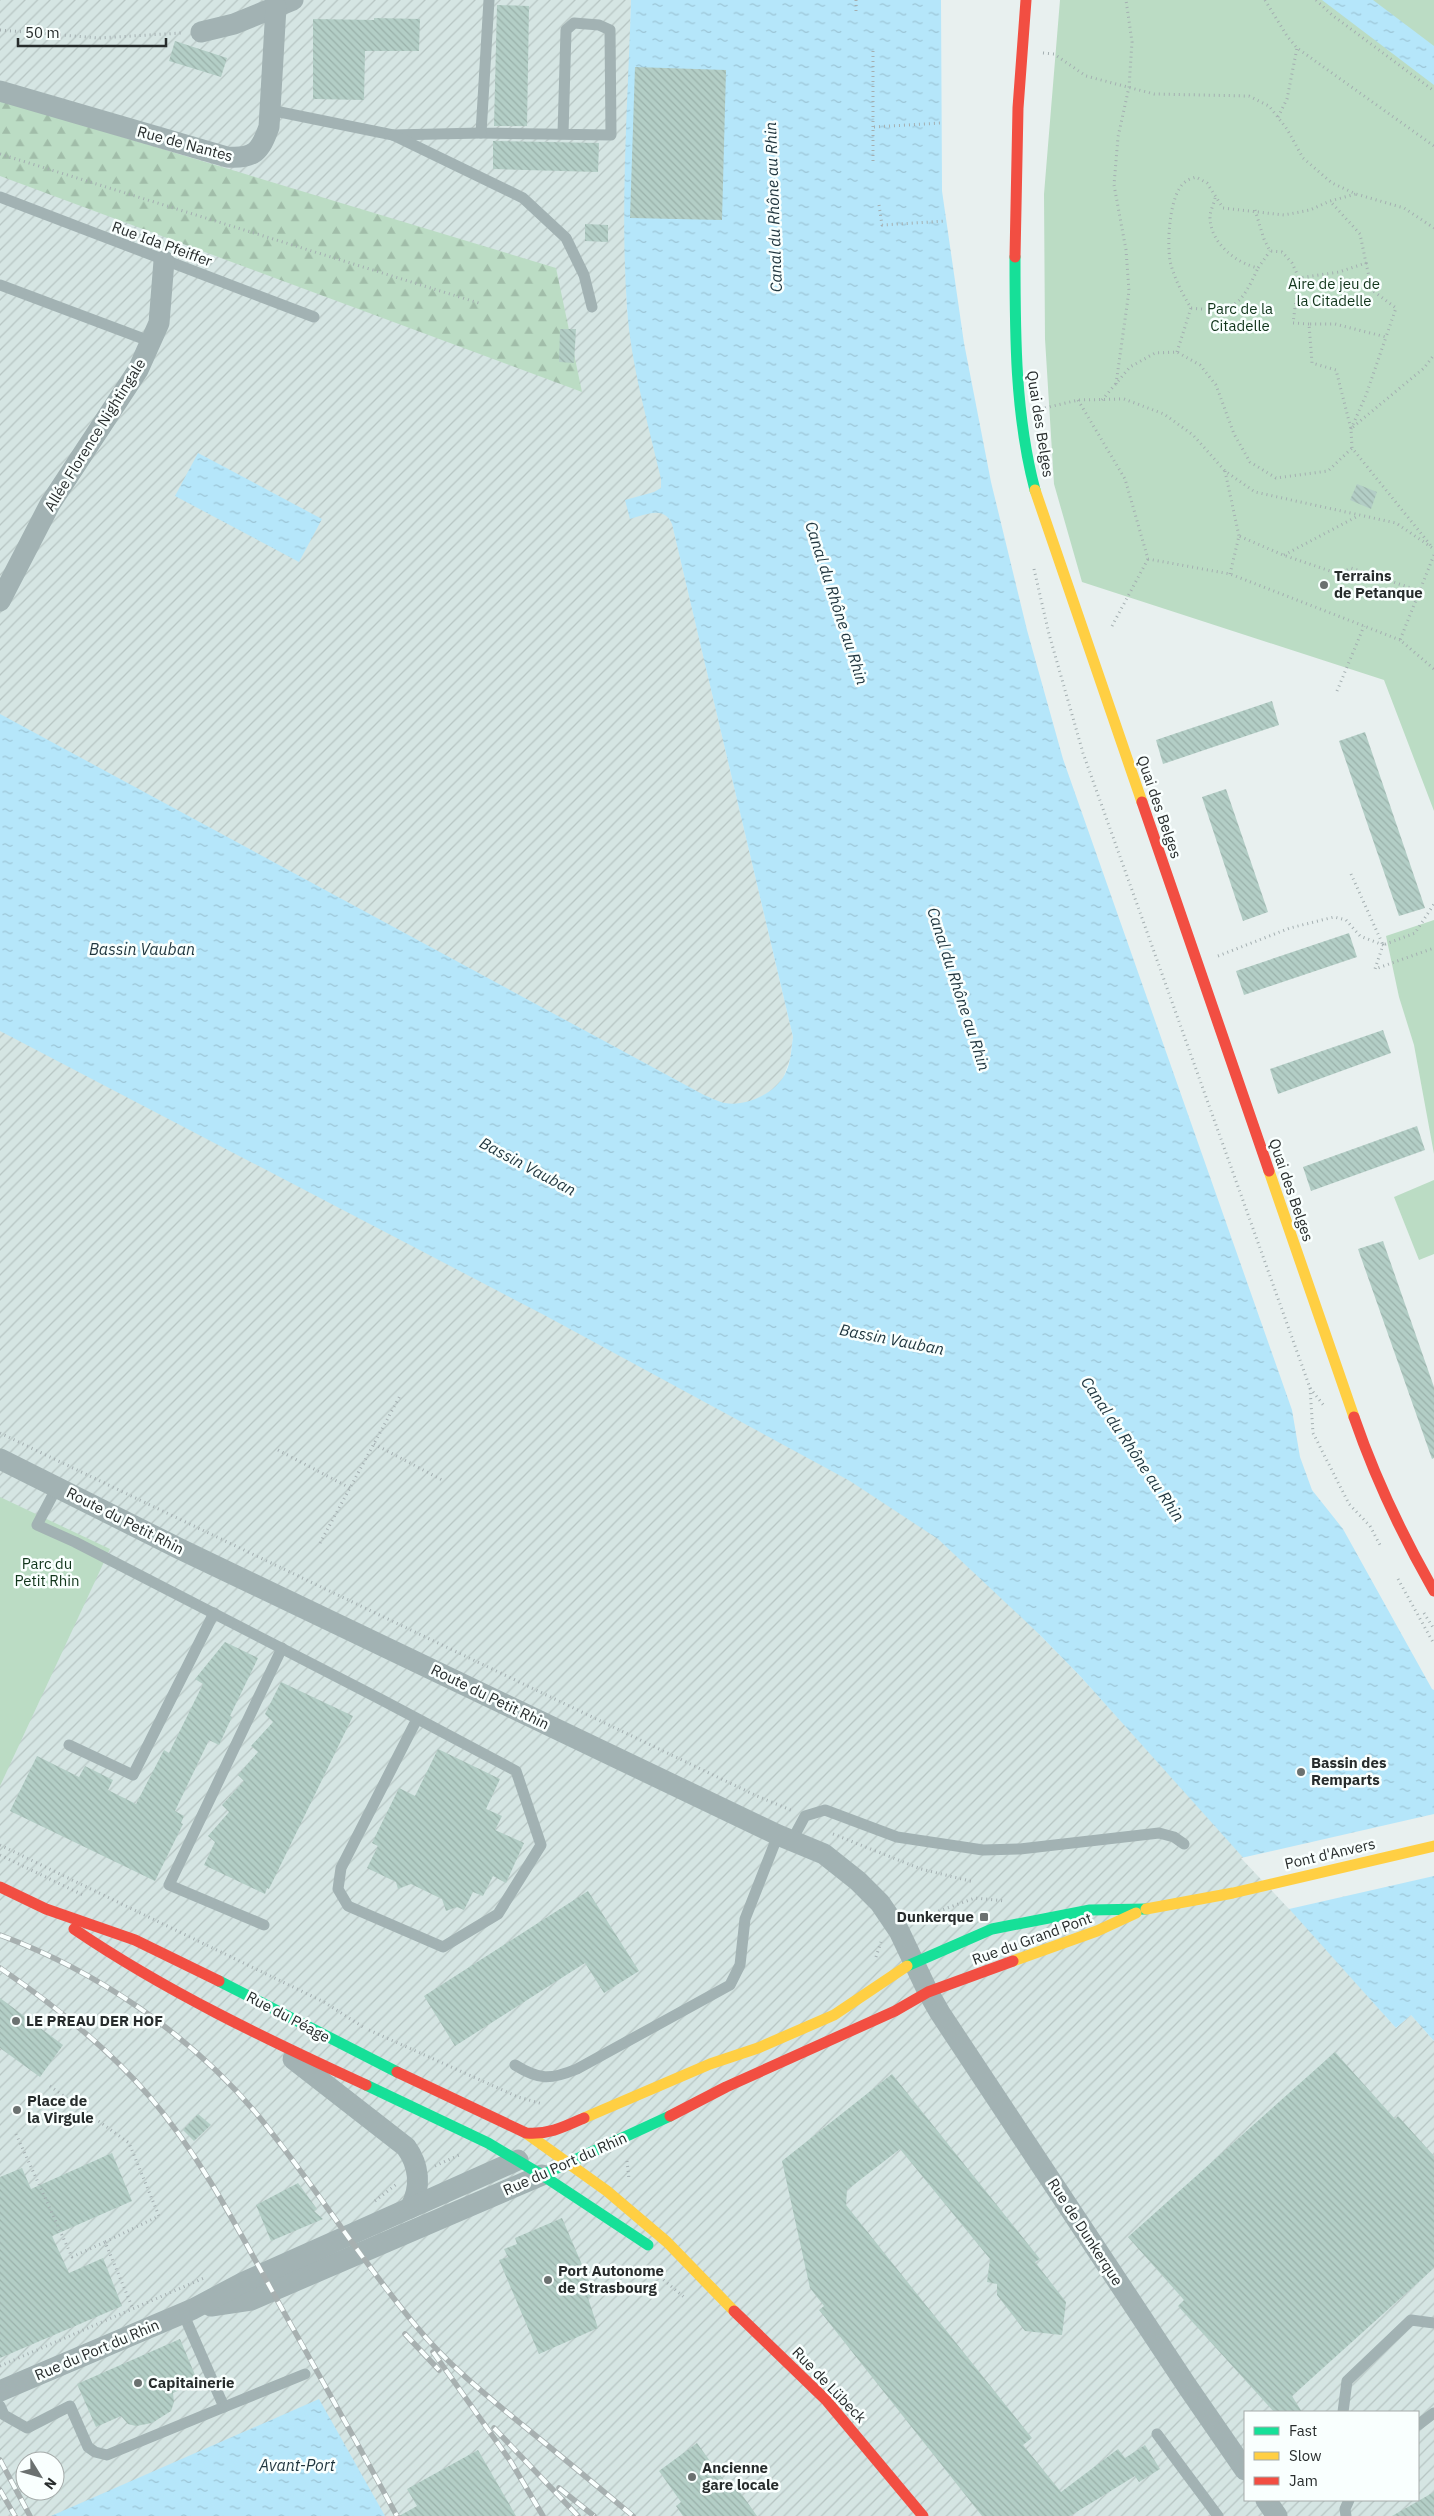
<svg xmlns="http://www.w3.org/2000/svg" width="1434" height="2516" font-family="'IBM Plex Sans',sans-serif">
<defs>
<pattern id="industrial-furrows" width="10" height="10" patternUnits="userSpaceOnUse" patternTransform="scale(1.25)"><rect width="10" height="10" fill="#d5e5e3"/><path d="M-1 1l2-2M0 10L10 0M9 11l2-2" fill="none" stroke="#b7c5c3"/></pattern>
<pattern id="forest-firs" width="22" height="20" patternUnits="userSpaceOnUse" patternTransform="scale(1.25)"><rect width="22" height="20" fill="#bbdcc4"/><path d="M5 1l3.5 6h-7zM16 11l3.5 6h-7z" fill="#a1bda9"/></pattern>
<pattern id="water-ripples" width="26" height="14" patternUnits="userSpaceOnUse" patternTransform="scale(1.25)"><rect width="26" height="14" fill="#b5e6fa"/><path d="M2 4q2-2 4 0t4 0M15 11q2-2 4 0t4 0" fill="none" stroke="#9cc5d6"/></pattern>
<pattern id="building-back-hatch" width="6" height="6" patternUnits="userSpaceOnUse" patternTransform="scale(1.25)"><rect width="6" height="6" fill="#b3cec6"/><path d="M-1 5l2 2M0 0l6 6M5-1l2 2" fill="none" stroke="#9ab1aa"/></pattern>
</defs>
<rect width="100%" height="100%" fill="#e8f0ef"/>
<path fill="url(#industrial-furrows)" fill-rule="evenodd" d="M0,0H631L625,254L627,310L639,383L793,1037L790,1059L784,1076L1039,1634L1081,1677L1295,1913L1396,2028L1411,2015L1434,2041V2516H0ZM1245,2412H1418V2500H1245ZM25,2461H55V2491H25Z"/>
<path fill="url(#forest-firs)" d="M0,100L556,268L582,392L0,176Z"/>
<g fill="#bbdcc4">
<path d="M1060,0H1434V811L1384,680L1082,582L1054,484L1045,339L1044,194Z"/>
<path d="M1434,920V1154L1414,1045L1399,997L1386,936Z"/>
<path d="M1434,1180V1254L1419,1260L1394,1197Z"/>
<path d="M0,1497L110,1549L0,1786Z"/>
</g>
<g fill="url(#water-ripples)">
<path d="M631,0H941L942,191L964,343L991,482L1027,630L1063,759L1292,1410L1300,1457L1312,1490L1343,1529L1432,1689L1434,1690V2041L1411,2015L1396,2028L1081,1677L1039,1634L938,1539L850,1481L546,1316L0,1031V714L704,1095C710,1097 718,1102 725,1103C746,1107 776,1093 785,1074C791,1062 791,1050 793,1037L672,524C664,505 645,515 630,519L625,500L654,492L661,488V479C648,423 631,365 627,308C620,207 628,101 631,0Z"/>
<path d="M1322,0H1373L1434,46V85Z"/>
<path d="M198,453L322,519L299,562L175,496Z"/>
<path d="M319,2399L385,2516H51Z"/>
</g>
<path fill="#e8f0ef" d="M1434,1814V1876L1289,1909L1241,1858Z"/>
<g fill="url(#building-back-hatch)">
<path d="M497,5L529,6L527,126H494Z"/>
<path d="M374,18L420,19L419,51H365L364,100L313,99V19L374,20Z"/>
<path d="M175,41L227,58L221,77L169,61Z"/>
<path d="M635,67L726,70L722,220L630,218Z"/>
<path d="M493,141L599,143L598,172L493,169Z"/>
<path d="M585,224L608,225V242L585,241Z"/>
<path d="M560,329H576L574,363L559,362Z"/>
<path d="M1357,484L1377,492L1371,509L1350,500Z"/>
<path d="M1272,701L1279,725L1163,764L1156,740Z"/>
<path d="M1365,732L1425,908L1399,916L1339,741Z"/>
<path d="M1226,789L1268,912L1243,921L1202,797Z"/>
<path d="M1349,933L1357,957L1244,995L1236,971Z"/>
<path d="M1383,1030L1391,1053L1278,1094L1270,1069Z"/>
<path d="M1417,1126L1425,1150L1311,1191L1303,1167Z"/>
<path d="M1383,1241L1434,1387V1458L1432,1459L1358,1249Z"/>
<path d="M225,1642L258,1658L230,1716L232,1717L219,1745L209,1740L175,1811L184,1816L181,1823L183,1824L155,1881L10,1811L37,1756L79,1777L85,1766L113,1780L108,1790L136,1804L164,1750L169,1753L203,1684L195,1679Z"/>
<path d="M281,1682L353,1716L269,1889L267,1888L265,1894L204,1865L215,1842L208,1836L229,1812L222,1805L244,1781L238,1775L258,1752L251,1746L273,1722L265,1714Z"/>
<path d="M438,1749L500,1779L486,1809L502,1816L495,1830L524,1843L506,1883L493,1876L483,1896L473,1892L464,1910L457,1907L446,1911L442,1899L411,1884L398,1889L396,1882L367,1868L378,1846L372,1843L399,1788L415,1796Z"/>
<path d="M588,1891L639,1971L604,1993L585,1963L455,2046L424,1996Z"/>
<path d="M0,1998L63,2045L40,2077L0,2048Z"/>
<path d="M1335,2052L1395,2119L1398,2116L1434,2156V2268L1292,2396L1302,2412H1274L1178,2306L1184,2300L1128,2237Z"/>
<path d="M892,2074L1040,2259L1035,2262L1066,2302L1062,2335L1025,2331L997,2295V2284L987,2282L990,2259L900,2149L847,2190L846,2205L1032,2438L1023,2445L1061,2492L1118,2449L1125,2458L1145,2445L1160,2469L1139,2482L1135,2476L1070,2516H982L819,2310L824,2306L810,2288L782,2161Z"/>
<path d="M198,2114L211,2125L194,2141L183,2130Z"/>
<path d="M112,2153L132,2201L52,2236L69,2273L103,2258L122,2306L0,2358V2177L22,2168L31,2189Z"/>
<path d="M298,2183L317,2209L314,2211L323,2219L271,2241L256,2205Z"/>
<path d="M562,2218L595,2295L588,2298L598,2328L539,2354L499,2260L508,2257L504,2249L517,2244L515,2238Z"/>
<path d="M180,2339L198,2382L173,2393L174,2402L171,2411L152,2423L136,2426L128,2424L121,2416L96,2427L77,2384Z"/>
<path d="M697,2443L728,2486L733,2482L757,2516H683L676,2506L681,2502L659,2471Z"/>
<path d="M478,2450L516,2516H399L417,2506L407,2489Z"/>
<path d="M1434,2492V2516H1392Z"/>
</g>
<g fill="none" stroke-linecap="round" stroke-linejoin="round">
<g stroke="#a4afb1" stroke-width="3" stroke-dasharray="1 4" stroke-linecap="butt">
<path d="M1265,0L1287,36L1297,48L1434,146"/>
<path d="M1316,0L1332,15L1434,91"/>
<path d="M856,11V0"/>
<path d="M0,30L99,38L181,33"/>
<path d="M1043,53L1054,54L1086,76L1154,94L1249,96L1269,106L1287,129L1303,158L1332,183L1356,194L1404,208L1434,228"/>
<path d="M1278,117L1287,99L1297,48"/>
<path d="M873,127V48"/>
<path d="M0,154L482,304"/>
<path d="M873,161V127L941,123"/>
<path d="M1215,198C1214,204 1210,211 1210,217C1210,243 1236,263 1258,268L1270,251"/>
<path d="M879,205L882,225L946,221"/>
<path d="M1255,210L1264,239L1270,251L1282,252L1292,263L1299,278"/>
<path d="M1366,263L1372,290L1396,308L1386,337"/>
<path d="M1191,308C1234,313 1240,307 1258,268"/>
<path d="M1309,324L1293,323L1299,278L1339,272L1366,263L1360,234L1330,201"/>
<path d="M1177,352L1191,308C1182,293 1174,278 1170,261C1167,243 1169,194 1185,182C1187,180 1192,178 1196,177L1207,183L1223,208L1284,215L1310,210L1330,201L1356,194"/>
<path d="M1116,384L1129,291L1126,250L1114,185L1118,137L1129,87L1132,42L1126,0"/>
<path d="M1078,400L1125,479L1148,559L1230,574L1400,640"/>
<path d="M1102,400L1130,367L1155,353L1177,352L1200,365L1216,385L1234,434L1250,462L1276,478L1328,471L1352,448"/>
<path d="M1045,408L1078,400L1124,399L1164,414L1193,435L1225,471L1255,492L1396,523L1434,549"/>
<path d="M1353,427L1424,368L1434,355"/>
<path d="M1351,429L1366,395L1386,337L1335,324H1309L1312,363L1336,370L1351,429L1352,448L1432,547"/>
<path d="M1225,471L1239,536"/>
<path d="M1284,555L1358,516"/>
<path d="M1434,555L1400,640L1434,669"/>
<path d="M1034,569L1049,634L1083,753L1310,1388L1313,1433L1349,1504L1370,1526L1380,1545"/>
<path d="M1230,574L1239,536L1283,555L1339,574L1351,568L1420,591"/>
<path d="M1112,626L1148,559"/>
<path d="M1337,691L1364,626"/>
<path d="M1351,874L1383,945L1415,933L1434,904"/>
<path d="M1218,956L1290,928L1334,917L1346,920L1360,936L1383,945L1375,969L1434,948"/>
<path d="M1310,1388L1325,1407"/>
<path d="M0,1433L757,1796L793,1811"/>
<path d="M374,1444L444,1481"/>
<path d="M278,1450L350,1488"/>
<path d="M320,1543L401,1394"/>
<path d="M1398,1579L1434,1644"/>
<path d="M1424,1613L1434,1629"/>
<path d="M833,1834L921,1869L974,1882"/>
<path d="M0,1845L324,2002L363,2027"/>
<path d="M0,1855L85,1896"/>
<path d="M916,1922L939,1911L975,1898L1005,1901"/>
<path d="M876,1957L881,1942"/>
<path d="M369,2030L518,2097L543,2104"/>
<path d="M50,2086L129,2143L159,2216L105,2242L133,2309"/>
<path d="M16,2134L72,2257L105,2242"/>
<path d="M627,2161L629,2179"/>
<path d="M435,2166L459,2155"/>
<path d="M375,2201L398,2183"/>
<path d="M648,2267L684,2297"/>
<path d="M0,2366L204,2278"/>
</g>
<g stroke="#a2b2b3" stroke-width="11">
<path d="M489,0L481,133L611,135L610,30L599,25L574,23L566,30L563,134"/>
<path d="M270,110L393,135L481,133"/>
<path d="M393,135L523,198L566,238L584,275L592,307"/>
<path d="M0,197L314,317"/>
<path d="M0,285L152,342"/>
<path d="M57,1487L37,1525L75,1542L382,1700L516,1771L541,1845L498,1914L443,1947L348,1906L338,1889L341,1868L417,1719"/>
<path d="M69,1745L133,1775L214,1613"/>
<path d="M791,1842L805,1816L825,1810L897,1837L983,1850L1020,1849L1159,1833L1174,1837L1184,1844"/>
<path d="M264,1925L169,1885L282,1648"/>
<path d="M515,2065C539,2080 550,2080 577,2069L730,1985L740,1965L745,1919L778,1835"/>
<path d="M0,2406L4,2415L27,2428L70,2406L88,2447L95,2452L107,2455L224,2407L183,2313"/>
<path d="M224,2407L305,2374"/>
<path d="M1343,2412L1347,2381L1411,2320L1434,2323"/>
<path d="M1418,2425L1434,2413"/>
<path d="M1157,2434L1218,2516"/>
<path d="M1346,2516L1345,2509L1349,2500"/>
</g>
<g stroke="#a2b2b3" stroke-width="21">
<path d="M201,32L234,24L293,0"/>
<path d="M0,91L227,157C254,159 260,152 269,127L276,7"/>
<path d="M0,601L50,504L138,370L159,323L164,261"/>
<path d="M0,1459L180,1549L778,1835L824,1854L858,1881L880,1903L899,1931L928,1992L940,2013L1187,2386L1245,2470"/>
<path d="M293,2059L406,2147C419,2165 422,2187 410,2208"/>
<path d="M211,2306L251,2300L542,2175"/>
<path d="M0,2391L193,2309L244,2282L518,2160"/>
<path d="M1266,2500L1277,2516"/>
</g>
<g stroke="#16e098" stroke-width="11">
<path d="M1015,257C1015,334 1015,415 1035,490"/>
<path d="M907,1966L992,1929L1090,1910L1146,1909"/>
<path d="M219,1981L397,2072"/>
<path d="M366,2085L488,2143L542,2175L670,2116"/>
<path d="M542,2175L648,2245"/>
</g>
<g stroke="#ffcf43" stroke-width="11">
<path d="M1035,490L1142,802"/>
<path d="M1269,1171L1354,1417"/>
<path d="M1146,1909L1233,1893L1434,1846"/>
<path d="M1013,1961L1097,1931L1136,1913"/>
<path d="M584,2118L710,2064L758,2048L834,2015L907,1966"/>
<path d="M526,2133L607,2191L667,2242L734,2311"/>
</g>
<g stroke="#f24e42" stroke-width="11">
<path d="M1015,257L1018,108L1026,0"/>
<path d="M1142,802L1269,1171"/>
<path d="M1354,1417C1375,1478 1402,1535 1434,1591"/>
<path d="M0,1887L46,1909L135,1940L219,1981"/>
<path d="M74,1929C165,1991 266,2039 366,2085"/>
<path d="M397,2072L526,2133C548,2135 564,2127 584,2118"/>
<path d="M670,2116L726,2087L895,2011L928,1992L1013,1961"/>
<path d="M734,2311L826,2400L923,2516"/>
</g>
<defs>
<g id="rail">
<path d="M0,1935C97,1971 189,2034 256,2113C312,2181 359,2258 416,2326C447,2364 487,2396 525,2427C561,2456 597,2486 633,2516"/>
<path d="M0,1968C54,2005 106,2046 149,2096C203,2159 241,2235 281,2307C320,2377 359,2446 397,2516"/>
<path d="M405,2334L439,2370"/>
<path d="M433,2352L511,2462L543,2516"/>
<path d="M494,2428L578,2516"/>
<path d="M0,2460L30,2516"/>
<path d="M559,2488L594,2516"/>
<path d="M0,2490L15,2516"/>
</g>
</defs>
<use href="#rail" stroke="#a7b0b0" stroke-width="5.5"/>
<use href="#rail" stroke="#f9fffe" stroke-width="4" stroke-dasharray="11" stroke-linecap="butt"/>
</g>
<g fill="#6b7170" stroke="#f9fffe" stroke-width="2">
<circle cx="1324" cy="585" r="5"/>
<circle cx="1301" cy="1772" r="5"/>
<rect x="979" y="1912" width="10" height="10" rx="2.5"/>
<circle cx="16" cy="2021" r="5"/>
<circle cx="17" cy="2110" r="5"/>
<circle cx="548" cy="2280" r="5"/>
<circle cx="138" cy="2383" r="5"/>
<circle cx="692" cy="2477" r="5"/>
</g>
<g text-anchor="middle" stroke-width="5" stroke-linejoin="round" paint-order="stroke">
<g font-size="15" fill="#272c2c" stroke="#f9fffe">
<text transform="translate(185 144) rotate(15)" y="5">Rue de Nantes</text>
<text transform="translate(162 244) rotate(20)" y="5">Rue Ida Pfeiffer</text>
<text transform="translate(1040 424) rotate(81)" y="5">Quai des Belges</text>
<text transform="translate(95 435) rotate(-58)" y="5">Allée Florence Nightingale</text>
<text transform="translate(1159 807) rotate(71)" y="5">Quai des Belges</text>
<text transform="translate(1291 1190) rotate(71)" y="5">Quai des Belges</text>
<text transform="translate(125 1521) rotate(27)" y="5">Route du Petit Rhin</text>
<text transform="translate(490 1697) rotate(26)" y="5">Route du Petit Rhin</text>
<text transform="translate(1330 1854) rotate(-13)" y="5">Pont d'Anvers</text>
<text transform="translate(1032 1939) rotate(-20)" y="5">Rue du Grand Pont</text>
<text transform="translate(288 2017) rotate(28)" y="5">Rue du Péage</text>
<text transform="translate(565 2164) rotate(-24)" y="5">Rue du Port du Rhin</text>
<text transform="translate(1085 2232) rotate(57)" y="5">Rue de Dunkerque</text>
<text transform="translate(97 2350) rotate(-23)" y="5">Rue du Port du Rhin</text>
<text transform="translate(829 2385) rotate(46)" y="5">Rue de Lübeck</text>
</g>
<g font-size="15" fill="#11351b" stroke="#f9fffe">
<text x="1334" y="289">Aire de jeu de<tspan x="1334" dy="17">la Citadelle</tspan></text>
<text x="1240" y="314">Parc de la<tspan x="1240" dy="17">Citadelle</tspan></text>
<text x="47" y="1569">Parc du<tspan x="47" dy="17">Petit Rhin</tspan></text>
</g>
<g font-size="15" font-weight="bold" fill="#272c2c" stroke="#f9fffe" text-anchor="start">
<text x="1334" y="581">Terrains<tspan x="1334" dy="17">de Petanque</tspan></text>
<text x="1311" y="1768">Bassin des<tspan x="1311" dy="17">Remparts</tspan></text>
<text x="974" y="1922" text-anchor="end">Dunkerque</text>
<text x="26" y="2026">LE PREAU DER HOF</text>
<text x="27" y="2106">Place de<tspan x="27" dy="17">la Virgule</tspan></text>
<text x="558" y="2276">Port Autonome<tspan x="558" dy="17">de Strasbourg</tspan></text>
<text x="148" y="2388">Capitainerie</text>
<text x="702" y="2473">Ancienne<tspan x="702" dy="17">gare locale</tspan></text>
</g>
<g font-size="16" font-style="italic" fill="#1f353e" stroke="#f9fffe">
<text transform="translate(773 207) rotate(-92)" y="6">Canal du Rhône au Rhin</text>
<text transform="translate(837 603) rotate(72)" y="6">Canal du Rhône au Rhin</text>
<text x="142" y="955">Bassin Vauban</text>
<text transform="translate(959 989) rotate(72)" y="6">Canal du Rhône au Rhin</text>
<text transform="translate(528 1166) rotate(28)" y="6">Bassin Vauban</text>
<text transform="translate(892 1339) rotate(11)" y="6">Bassin Vauban</text>
<text transform="translate(1133 1449) rotate(56)" y="6">Canal du Rhône au Rhin</text>
<text x="297" y="2471">Avant-Port</text>
</g>
</g>
<rect x="1244" y="2411" width="175" height="90" fill="#f9fffe" stroke="#a5abaa"/>
<rect x="1254" y="2427" width="25" height="8" fill="#16e098" stroke="#a5abaa"/>
<text x="1289" y="2436" font-size="15" fill="#272c2c">Fast</text>
<rect x="1254" y="2452" width="25" height="8" fill="#ffcf43" stroke="#a5abaa"/>
<text x="1289" y="2461" font-size="15" fill="#272c2c">Slow</text>
<rect x="1254" y="2477" width="25" height="8" fill="#f24e42" stroke="#a5abaa"/>
<text x="1289" y="2486" font-size="15" fill="#272c2c">Jam</text>
<g transform="translate(40 2476) rotate(127)"><circle r="24" fill="#f9fffe" stroke="#a5abaa"/>
<path d="M0-4L9 19L0 12L-9 19Z" fill="#6b7170"/>
<text y="-8" font-size="14" font-weight="bold" text-anchor="middle" fill="#272c2c">N</text>
</g>
<path d="M18 38v8h148v-8" fill="none" stroke="#272c2c" stroke-width="2.5"/>
<text x="25" y="38" font-size="15" fill="#272c2c" stroke="#f9fffe" stroke-width="4" paint-order="stroke">50 m</text>
</svg>
